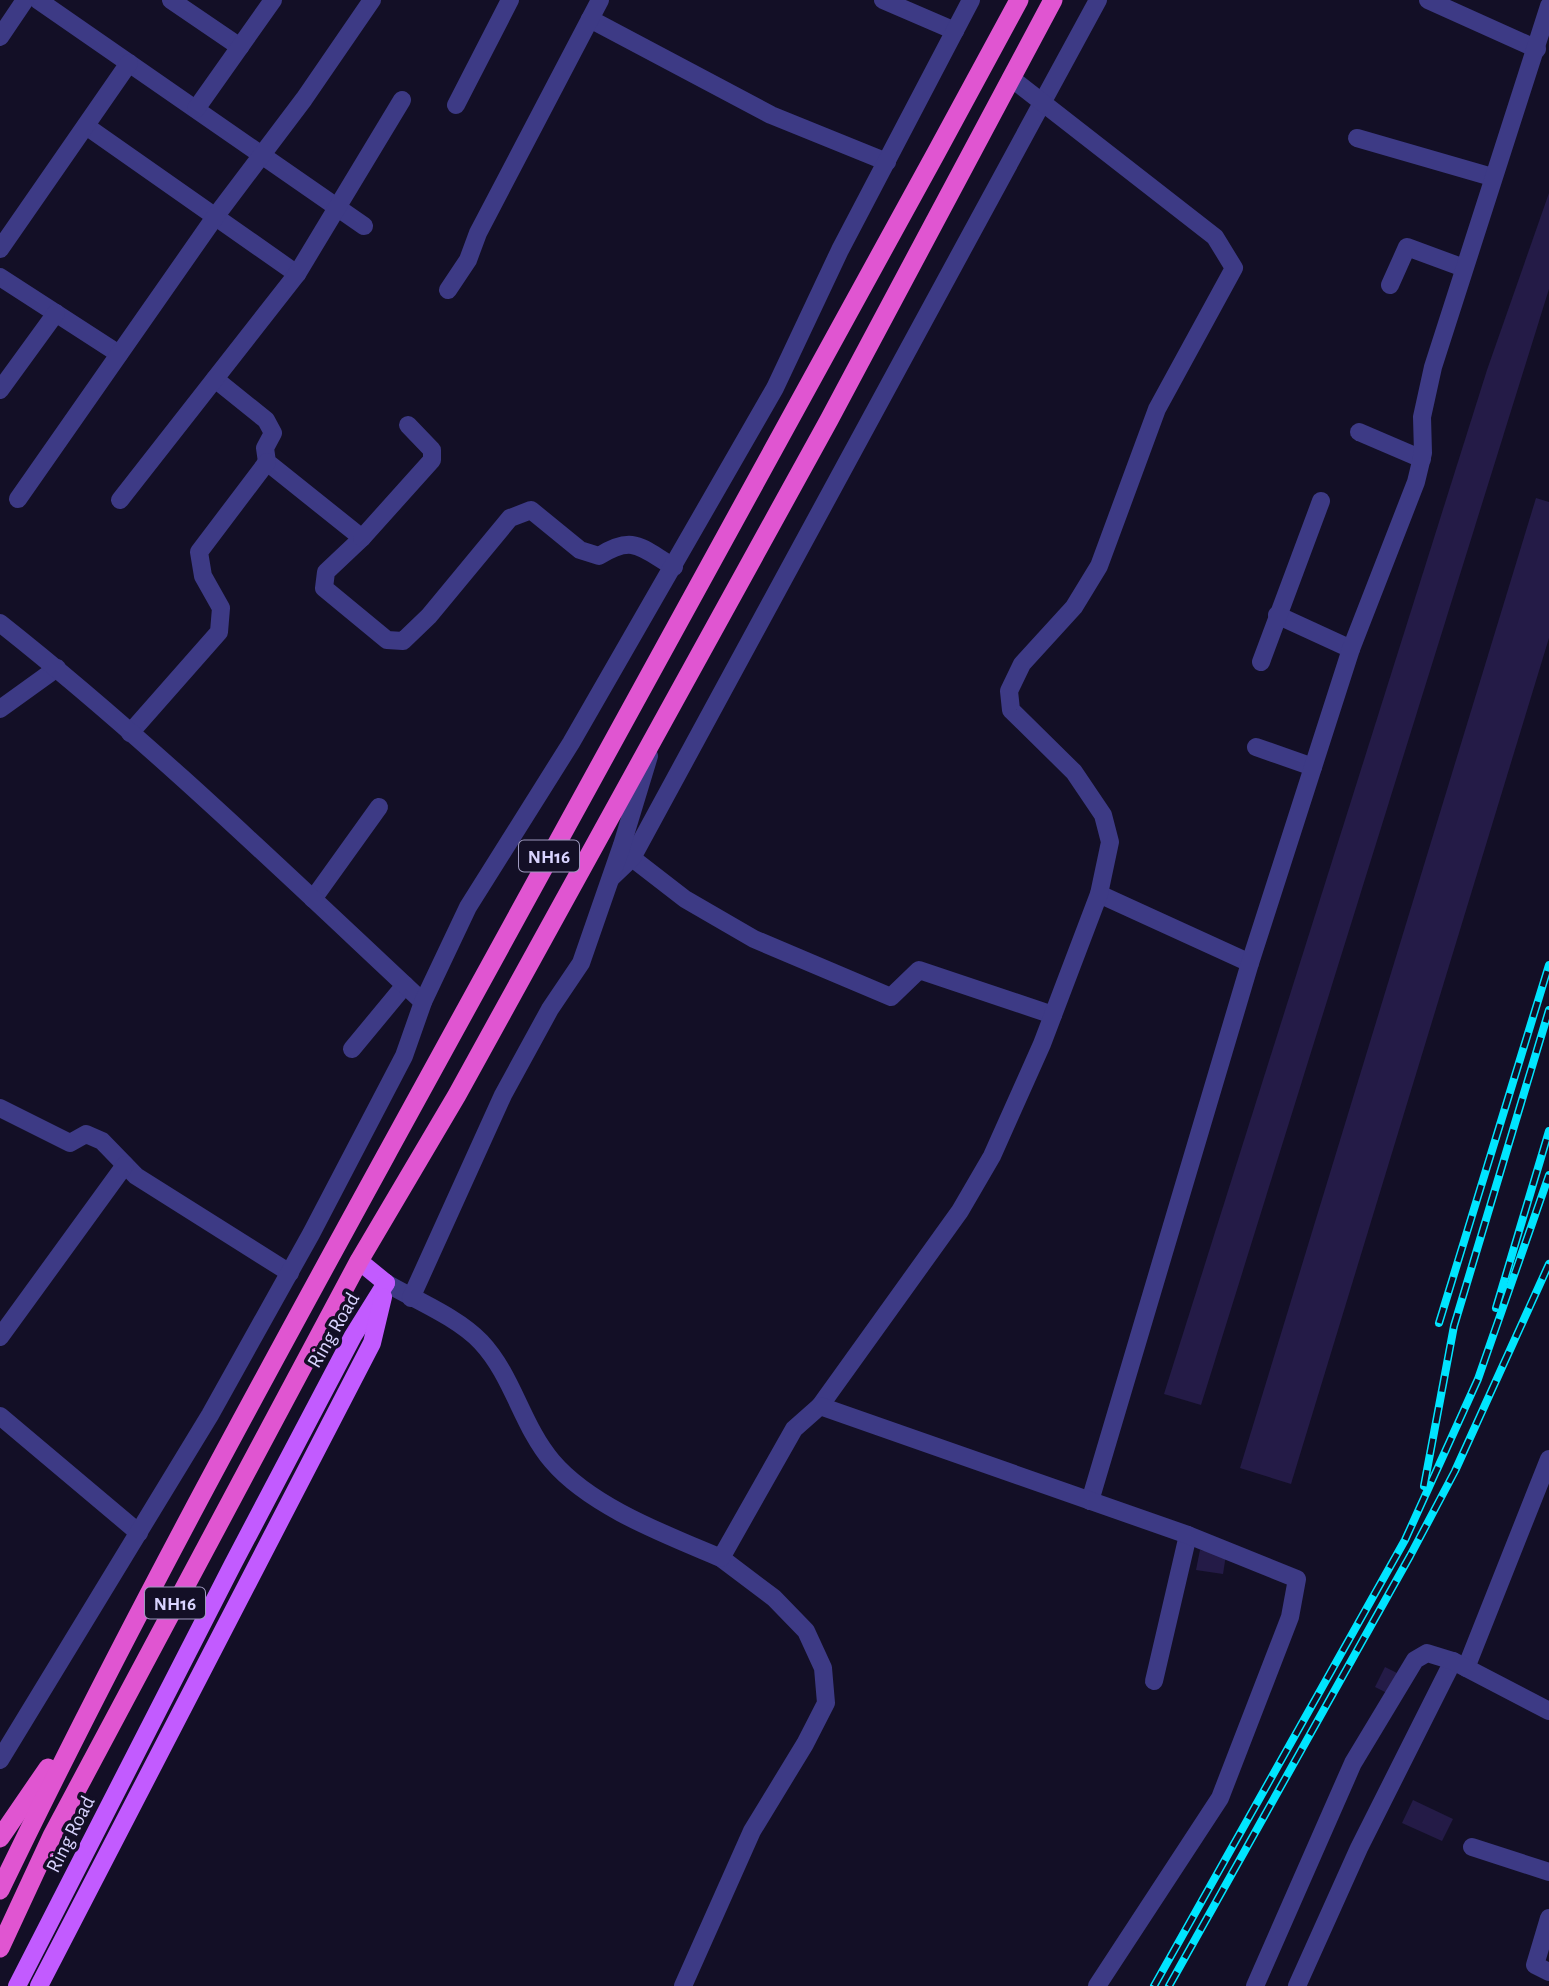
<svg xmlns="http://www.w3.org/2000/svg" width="1549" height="1986" font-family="'Alegreya Sans',sans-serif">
<rect width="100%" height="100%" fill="#130f26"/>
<g fill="#241b47">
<path d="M1549,193V289L1201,1405L1164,1394L1487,370Z"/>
<path d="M1536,498L1549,502V638L1291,1484L1240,1468Z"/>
<path d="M1200,1550L1226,1555L1223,1574L1196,1570Z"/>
<path d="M1385,1667L1397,1673L1387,1693L1375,1687Z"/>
<path d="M1413,1800L1453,1819L1442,1841L1402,1823Z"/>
</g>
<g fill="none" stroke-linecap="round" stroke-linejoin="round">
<g stroke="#3d3a85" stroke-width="18">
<path d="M38,0L364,226"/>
<path d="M171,0L240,47"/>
<path d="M883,0L955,31"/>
<path d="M1428,0L1537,49"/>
<path d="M590,19L771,115L887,162"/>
<path d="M0,37L25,0"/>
<path d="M456,105L510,0"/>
<path d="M196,109L273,0"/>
<path d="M86,126L297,274"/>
<path d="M1357,138L1492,177"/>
<path d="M0,249L129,63"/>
<path d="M0,277L119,354"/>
<path d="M1390,285L1407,247L1464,268"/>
<path d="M448,290L468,260L478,233L600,0"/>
<path d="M215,379L266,420L273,433L265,448L267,462L362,538L326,572L324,588L387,640L403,641L429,616L510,518L531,510L580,550L599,556C634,534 641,548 674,567"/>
<path d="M0,390L56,313"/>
<path d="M1359,432L1422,459"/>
<path d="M18,499L215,217L304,99L372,0"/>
<path d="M120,500L297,274L402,100"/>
<path d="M362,538L432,460V450L408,425"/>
<path d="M1277,615L1351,649"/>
<path d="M1261,662L1321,501"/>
<path d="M0,709L57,668"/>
<path d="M130,733L219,632L221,608L203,576L199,552L267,462"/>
<path d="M1256,747L1313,767"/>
<path d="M632,858L685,899L754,939L891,997L919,970L1053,1015"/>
<path d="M611,878L632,858L1098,0"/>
<path d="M1099,894L1250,963"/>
<path d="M313,899L379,807"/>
<path d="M352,1049L405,985"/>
<path d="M0,1108L70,1143L86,1134L102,1141L136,1176L290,1273"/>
<path d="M0,1337L125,1165"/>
<path d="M820,1406L960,1211L992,1156L1042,1044L1099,894L1110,842L1103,815L1074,772L1011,710L1009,691L1022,664L1074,607L1099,566L1157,409L1234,268L1215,237L1011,78"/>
<path d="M0,1416L139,1533"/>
<path d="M1090,1501L1250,963L1351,649L1416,482L1423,453L1422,417L1433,367L1549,6"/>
<path d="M1466,1668L1549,1459"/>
<path d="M1154,1681L1188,1535"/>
<path d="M1472,1847L1549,1872"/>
<path d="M1549,1918L1535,1965L1549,1972"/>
<path d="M683,1986L752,1831L805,1744L826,1703L823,1668L806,1631L774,1598L721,1558"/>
<path d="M1297,1986L1359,1848L1453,1661"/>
</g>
<g stroke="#3d3a85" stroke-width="18">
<path d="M0,623C148,740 285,873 423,1002"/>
<path d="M386,1283C417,1301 457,1317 481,1342C513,1376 522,1426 552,1461C591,1507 667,1535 721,1558L794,1429L820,1406L1188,1535L1297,1579L1290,1617L1220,1798L1097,1986"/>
<path d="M411,1298L503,1095L550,1009L581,963L622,845L649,756"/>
<path d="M0,1760L210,1415L311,1234L404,1056L423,1002L468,907L571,743L775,388L840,250L971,0"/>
<path d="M1255,1986L1353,1763L1415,1660L1427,1653L1453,1661L1549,1711"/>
</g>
<g stroke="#c25bff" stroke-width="18">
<path d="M359,1261L386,1283"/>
<path d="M17,1986L233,1564L353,1336L386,1283"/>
<path d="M39,1986L372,1343L383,1297"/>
</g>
<g stroke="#e055d1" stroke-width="19">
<path d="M0,1838L48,1768"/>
<path d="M0,1890C123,1634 260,1385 397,1135C603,757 814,380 1019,0"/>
<path d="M0,1948L52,1836L359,1261L457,1095L829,420L1053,0"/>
</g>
<defs>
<g id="rail">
<path d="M1496,1308L1549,1131"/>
<path d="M1439,1323L1549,965"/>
<path d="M1424,1486L1454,1326L1549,1010"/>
<path d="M1154,1986L1405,1540L1478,1379L1549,1175"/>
<path d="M1169,1986L1410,1556L1455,1471L1549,1264"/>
</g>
</defs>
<use href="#rail" stroke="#00e5ff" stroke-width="8"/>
<use href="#rail" stroke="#130f26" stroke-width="5" stroke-dasharray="16" stroke-linecap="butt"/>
</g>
<g text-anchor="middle" stroke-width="7" stroke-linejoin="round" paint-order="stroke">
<g fill="#130f26" stroke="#9e99be" stroke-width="2">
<rect x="519" y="840.5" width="60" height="31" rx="5"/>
<rect x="145" y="1587.5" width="60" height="31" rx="5"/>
</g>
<g font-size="19" font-weight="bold" fill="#d9d4ff">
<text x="549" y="863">NH16</text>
<text x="175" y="1610">NH16</text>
</g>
<g font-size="21" fill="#d9d4ff" stroke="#130f26">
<text transform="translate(333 1330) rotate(-60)" y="7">Ring Road</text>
<text transform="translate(70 1834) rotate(-63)" y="7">Ring Road</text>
</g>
</g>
</svg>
